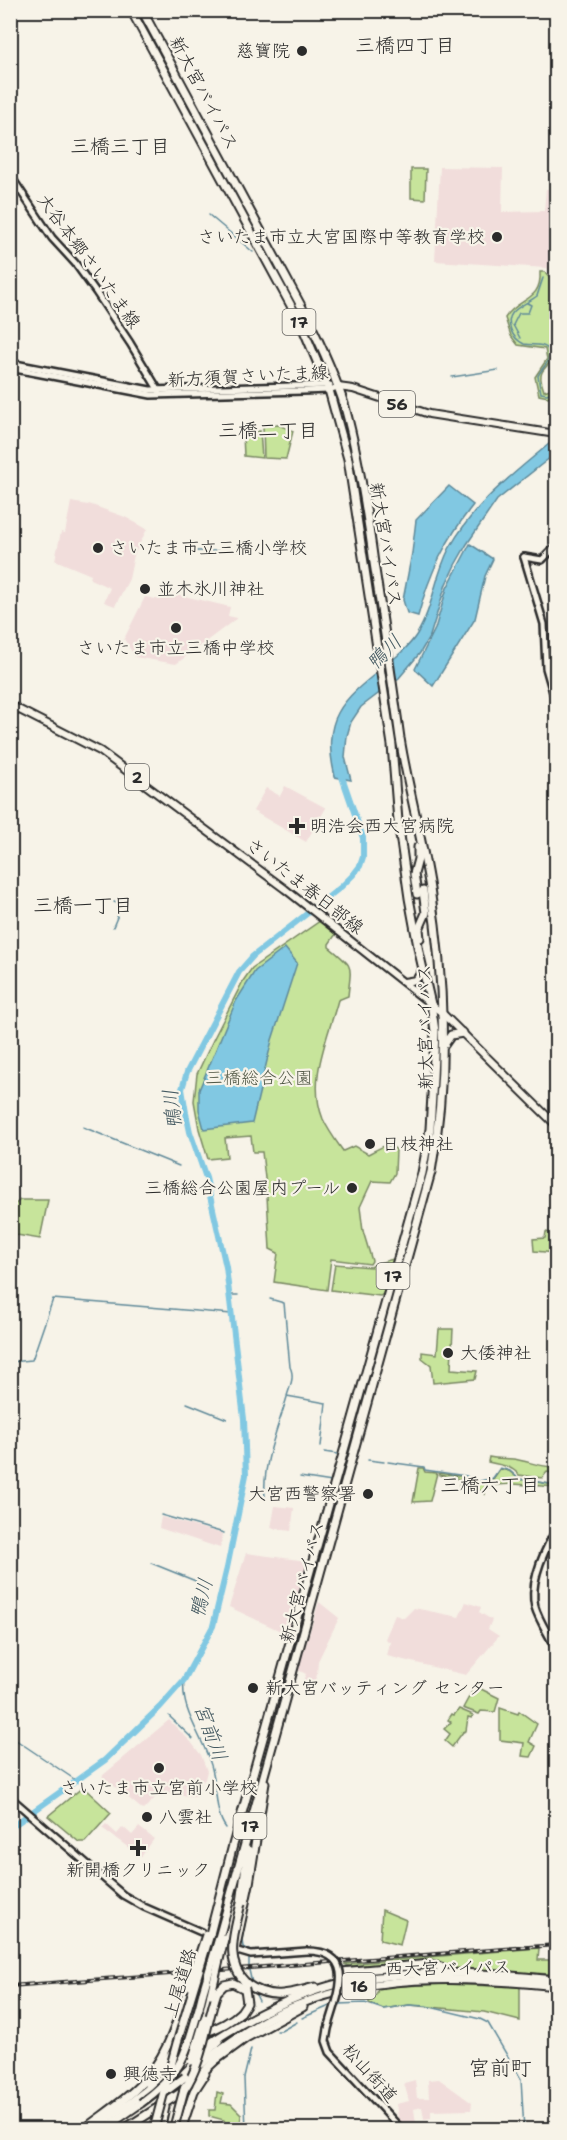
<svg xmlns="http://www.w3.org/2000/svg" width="567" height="2140" font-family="'Shantell Sans','Klee One',sans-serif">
<rect width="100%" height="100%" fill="#f7f3e8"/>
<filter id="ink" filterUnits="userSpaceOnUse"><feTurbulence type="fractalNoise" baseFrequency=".0167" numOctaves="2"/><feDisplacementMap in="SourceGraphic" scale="12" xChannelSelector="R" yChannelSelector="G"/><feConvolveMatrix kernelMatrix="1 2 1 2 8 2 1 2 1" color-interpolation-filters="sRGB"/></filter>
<g filter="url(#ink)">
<g fill="#f1dddb">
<path d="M440,167L503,168L502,212L544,211L546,189H556V279L547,268L435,261Z"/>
<path d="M71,502L88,505L89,504L125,517L147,529L134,555L129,579L115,606L104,602L110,588L90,579L91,575L55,560L61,532L65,533Z"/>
<path d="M163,591L230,607L228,616L237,618L176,664L135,657L124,639L145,597L161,600Z"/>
<path d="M285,786L326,808L306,842L253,811L266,788L280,796Z"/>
<path d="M275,1506L294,1508L291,1531L271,1528Z"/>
<path d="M161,1517L223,1534L220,1548L159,1528Z"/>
<path d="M246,1553L307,1561L287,1634L229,1607Z"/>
<path d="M319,1602L339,1618L318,1661L317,1675L310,1691L301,1685L306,1674L298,1670Z"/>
<path d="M466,1602L481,1607L479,1612L492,1620L488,1629L499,1636L466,1675L387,1656L390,1642L385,1639L395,1615L404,1618L414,1608L459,1617Z"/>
<path d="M169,1720L191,1742L201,1755L207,1771L205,1779L198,1787L196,1797L161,1792L143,1810L102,1776Z"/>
<path d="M106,1824L117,1834L123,1827L132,1835L139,1827L154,1839L141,1857L102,1828Z"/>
<path d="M439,2079L472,2103L471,2110L431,2111V2118L424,2119L422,2107L414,2109L416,2124L404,2128L399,2123L396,2104L409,2101L404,2083L415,2080L417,2098H429L428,2080Z"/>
</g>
<g fill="#c7e49b" stroke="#798863" stroke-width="1.5">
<path d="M411,169H426L425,199L411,198Z"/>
<path d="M540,272H545L555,283V291L556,292V341L550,349C556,367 542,364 541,376C540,380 543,387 544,391L556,387V392L548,397L539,395L535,377L547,359L545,349L518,345L511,336L505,318C518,297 542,302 540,272Z"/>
<path d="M279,425L293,431L286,459L264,458L263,426Z"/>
<path d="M260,431L262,458L244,456L243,435Z"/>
<path d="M320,921L336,934L329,944V947C355,968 351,964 348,996L338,1000C328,1038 307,1080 323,1119C328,1130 336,1141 343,1151L354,1146L368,1154C377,1150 388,1140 396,1150L395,1173L390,1182L372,1181L360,1207L363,1231L372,1261L370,1264L331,1259L327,1290L274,1282L278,1253L270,1249L267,1196L262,1152H253L251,1136L225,1138L227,1157L208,1159L199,1129L194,1101L197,1074L214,1038L243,981L252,968Z"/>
<path d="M20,1200H48L40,1239L11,1234V1208Z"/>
<path d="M546,1232L556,1234V1253L534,1251L533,1239L545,1238Z"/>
<path d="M393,1259L383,1294L380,1296L331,1290L335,1264L371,1267L375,1264Z"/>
<path d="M439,1329H453L451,1369L477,1371L475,1379L433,1383L431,1365L422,1358V1352L437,1354Z"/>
<path d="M489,1457C498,1459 504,1458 513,1459C529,1461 538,1467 555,1467H556V1474L547,1472L542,1478L519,1475C511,1465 499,1465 488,1462Z"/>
<path d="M419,1468H423L425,1472L437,1473L430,1501L413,1502Z"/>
<path d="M500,1469L509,1471L519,1479L556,1485V1487L513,1484L494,1485L493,1487H485V1494L479,1490L459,1488L460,1479L439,1475V1473L465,1477L476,1483L493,1479Z"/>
<path d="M475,1686L499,1698L495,1712L481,1711L479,1714L463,1708Z"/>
<path d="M500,1708L518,1714L519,1711L537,1724L529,1742L536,1746L531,1757L522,1756L524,1743L500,1740Z"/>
<path d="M459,1709L473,1715L472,1718L468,1717L466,1731L463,1732L452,1747L445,1741L450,1734L444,1729L451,1722L448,1720L452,1714L454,1715Z"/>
<path d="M83,1787L111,1813L85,1842H79L48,1816Z"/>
<path d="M382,1910L406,1920L400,1945L380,1940Z"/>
<path d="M539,1948L538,1960H553L550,1974L445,1968L438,1960L349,1966L344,1964Z"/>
<path d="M445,1984L520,1987V2021L484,2012L409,2005L383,2009L369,2003V1998L376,1995L379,1987Z"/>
<path d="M217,2092L223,2094L221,2103L231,2104L241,2114L240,2128H226L224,2120L209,2116V2110H215Z"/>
</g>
<g fill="#81c8e2" stroke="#5f8999" stroke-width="1.5">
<path d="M556,438V453L497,500L467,544L455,565L446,584L430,636L420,653L399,678L361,707L351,722L347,736L345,757L351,780L335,777C321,718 341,701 385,666C396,657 409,647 417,634C433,608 435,576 449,549C477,499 514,474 556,438Z"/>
<path d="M449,486L473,505C445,541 430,572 418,616L407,613L403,600L412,553L416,520Z"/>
<path d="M470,544L493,559L485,576L475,619L433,686L415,669L435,629L447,588Z"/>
<path d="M285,948L297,963L272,1040L252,1123L204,1129L199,1110V1090L236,1001L255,971Z"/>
</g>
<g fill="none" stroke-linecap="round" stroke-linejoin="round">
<g stroke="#5f8999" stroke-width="1.5">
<path d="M209,215L253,252"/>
<path d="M543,278L537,296C524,306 503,310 511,330C513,336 518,341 524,344C532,346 540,343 547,348C554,361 543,365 538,376L541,393L547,394L556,390"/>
<path d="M520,338L513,325L519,313H528L531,305L527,303"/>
<path d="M452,377L498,370"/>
<path d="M194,551H230"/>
<path d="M232,551L254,550"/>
<path d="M113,927L122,905L114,902"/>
<path d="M83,1127L179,1166"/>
<path d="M230,1295H238"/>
<path d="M270,1299L284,1303L290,1367C295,1377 290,1386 287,1396L326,1403L321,1446"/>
<path d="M10,1362L32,1360L53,1299L232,1314"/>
<path d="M187,1403L227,1419"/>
<path d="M324,1452L337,1454"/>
<path d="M368,1460L384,1462"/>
<path d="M388,1462L424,1467L425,1470L466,1476L476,1482L493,1478L500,1468L510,1471L519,1479L556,1485"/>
<path d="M300,1477L332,1482"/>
<path d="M265,1499C262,1464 277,1431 287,1397"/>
<path d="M161,1515L224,1533"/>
<path d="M151,1563L208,1586"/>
<path d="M184,1680C180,1715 207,1740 213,1773C217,1790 215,1814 226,1828"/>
<path d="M169,1716L193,1739"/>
<path d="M10,1736L77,1781"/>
<path d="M250,1950L243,1947L242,1940L250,1896"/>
<path d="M249,1966V1958"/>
<path d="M249,1970L252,1983"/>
<path d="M254,1991L259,2001"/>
<path d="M338,2004L365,2003L383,2009L409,2005L426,2006L480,2019L488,2023L521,2079L524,2130"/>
<path d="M302,2018L334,2004"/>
<path d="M277,2031H281L297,2022"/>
<path d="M246,2130L244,2078L251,2049"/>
</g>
<path stroke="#81c8e2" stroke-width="6" d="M10,1828L105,1760L160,1707L184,1680L213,1626L227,1568L246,1475L244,1419L226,1267L206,1178L190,1132L186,1113L182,1089L187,1072L239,972L253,956L341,887L353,875L360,866L363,857V838L340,771"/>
<defs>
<g id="secondary">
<path d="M10,175L52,238L75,263L96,292L130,343L159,391"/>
<path d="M10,363L150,390L330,385"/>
<path d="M10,368L151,395L303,391L329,390L338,387"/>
<path d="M524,557L544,624L546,668L556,703"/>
<path d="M524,557L542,560L556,546"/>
<path d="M556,1530C544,1551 529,1582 535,1607C539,1621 550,1636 556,1650"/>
<path d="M10,1797L123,1895L144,1907L201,1932"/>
<path d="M234,1950L251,1955L307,1951"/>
<path d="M328,2029L326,2041L330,2052L402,2130"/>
<path d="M556,2130V2121"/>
</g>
<g id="primary">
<path d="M338,387L353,389L429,414L556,434"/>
<path d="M10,705L100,751L285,889L442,1013L556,1125"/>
<path d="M404,982L416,980L423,969"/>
</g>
<g id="trunk">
<path d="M131,10L302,326L329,390L348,459L392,745L398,821L409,898L419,952L431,1004L435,1031L433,1078L430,1129L422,1173L233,1845L210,1934"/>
<path d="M142,10L306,315C321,345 335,375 345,407C359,458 367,511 374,563C383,621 392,679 400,738C408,788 422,838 430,889C445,983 448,1078 431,1172L219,1938"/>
<path d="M417,894L414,874L418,859V847"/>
<path d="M420,938L419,929L426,913L423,891"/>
<path d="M444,1045L451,1035L463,1033"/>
<path d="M241,1903L248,1850"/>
<path d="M235,1950L249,1884L265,1783"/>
<path d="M341,1972L430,1964L441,1967L444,1974"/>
<path d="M247,1984C269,2000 290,1994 315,1987"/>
<path d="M199,2008L203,1992"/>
<path d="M205,2018L211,1994"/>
<path d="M180,2065C228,2027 295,1991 356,1980C421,1969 491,1973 556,1980"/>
<path d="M181,2076L219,2041"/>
<path d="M185,2077C214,2054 245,2029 279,2013C366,1972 463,1976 556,1986"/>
<path d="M147,2083C160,2070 168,2053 185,2043C205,2030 223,2029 241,2012"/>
<path d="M83,2130C102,2115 122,2103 139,2086C167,2059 177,2022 189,1986"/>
<path d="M90,2130L130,2103L171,2071"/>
<path d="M102,2130L141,2103"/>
<path d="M123,2130L179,2094L216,2060L246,2038L303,2007"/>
<path d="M150,2130L151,2128"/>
<path d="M160,2130L165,2107"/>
<path d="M181,2130L194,2091L205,2074"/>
</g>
</defs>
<use href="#secondary" stroke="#2b2b2b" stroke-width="10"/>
<use href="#primary" stroke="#2b2b2b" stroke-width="10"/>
<use href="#trunk" stroke="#2b2b2b" stroke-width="11"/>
<use href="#secondary" stroke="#f7f3e8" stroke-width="5"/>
<use href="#primary" stroke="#f7f3e8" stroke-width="6"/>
<use href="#trunk" stroke="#f7f3e8" stroke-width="7"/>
<defs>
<path id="rail" d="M10,1986L556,1945"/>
</defs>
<use href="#rail" stroke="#2b2b2b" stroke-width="4"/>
<use href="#rail" stroke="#f7f3e8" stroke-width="1.5" stroke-dasharray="4.5" stroke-linecap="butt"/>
<defs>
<path id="secondary-bridge" d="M307,1951C360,1951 336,1999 328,2029"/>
<g id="trunk-bridge">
<path d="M241,1903C235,1931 223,1961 247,1984"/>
<path d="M189,1986L206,1935"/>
<path d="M203,1992L219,1938"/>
<path d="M211,1994L224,1939"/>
<path d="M192,2061L205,2018"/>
<path d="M184,2090C203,2062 206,2024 217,1992L224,1985L233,1983L245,1989L247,2003L241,2012"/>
<path d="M165,2092L185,2077"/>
<path d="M141,2103C183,2073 185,2055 199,2008"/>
<path d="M174,2127L185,2086"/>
<path d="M154,2129L177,2043L210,1934"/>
</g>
</defs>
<use href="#secondary-bridge" stroke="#2b2b2b" stroke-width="10" stroke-linecap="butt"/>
<use href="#trunk-bridge" stroke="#2b2b2b" stroke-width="11" stroke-linecap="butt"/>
<use href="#secondary-bridge" stroke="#f7f3e8" stroke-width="5"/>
<use href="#trunk-bridge" stroke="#f7f3e8" stroke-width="7"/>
</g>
</g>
<g fill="#2b2b2b" stroke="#f7f3e8" stroke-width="2">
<circle cx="302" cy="51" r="6"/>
<circle cx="497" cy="237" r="6"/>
<circle cx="98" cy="548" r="6"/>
<circle cx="145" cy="589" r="6"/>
<circle cx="176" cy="628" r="6"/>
<path d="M294 817h6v6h6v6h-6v6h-6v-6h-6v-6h6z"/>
<circle cx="370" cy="1144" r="6"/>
<circle cx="352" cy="1188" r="6"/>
<circle cx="448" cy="1353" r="6"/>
<circle cx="368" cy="1494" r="6"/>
<circle cx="253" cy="1688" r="6"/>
<circle cx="159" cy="1768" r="6"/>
<circle cx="147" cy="1817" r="6"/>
<path d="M135 1839h6v6h6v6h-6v6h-6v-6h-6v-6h6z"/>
<circle cx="111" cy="2074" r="6"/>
</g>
<g text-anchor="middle" stroke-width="4.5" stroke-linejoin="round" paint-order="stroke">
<g fill="#f7f3e8" stroke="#686764" stroke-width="1.5">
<rect x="282.5" y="309" width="33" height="26" rx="4.5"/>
<rect x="379" y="391" width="36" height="26" rx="4.5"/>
<rect x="125" y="764" width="24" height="26" rx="4.5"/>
<rect x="376.5" y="1263" width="33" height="26" rx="4.5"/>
<rect x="233.5" y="1813" width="33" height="26" rx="4.5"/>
<rect x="342.5" y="1973" width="33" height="26" rx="4.5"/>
</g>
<g font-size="16" font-weight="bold" fill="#2b2b2b">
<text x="299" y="328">17</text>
<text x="397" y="410">56</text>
<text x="137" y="783">2</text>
<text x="393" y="1282">17</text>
<text x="250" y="1832">17</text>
<text x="359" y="1992">16</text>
</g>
<g font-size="18" fill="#2b2b2b" stroke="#f7f3e8" text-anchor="start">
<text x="290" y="57" text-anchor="end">慈寶院</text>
<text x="485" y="243" text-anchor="end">さいたま市立大宮国際中等教育学校</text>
<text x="110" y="554">さいたま市立三橋小学校</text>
<text x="157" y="595">並木氷川神社</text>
<text x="176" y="654" text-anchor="middle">さいたま市立三橋中学校</text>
<text x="310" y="832">明浩会西大宮病院</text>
<text x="382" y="1150">日枝神社</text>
<text x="340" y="1194" text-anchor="end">三橋総合公園屋内プール</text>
<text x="460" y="1359">大倭神社</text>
<text x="356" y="1500" text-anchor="end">大宮西警察署</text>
<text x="265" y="1694">新大宮バッティング センター</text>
<text x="159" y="1794" text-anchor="middle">さいたま市立宮前小学校</text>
<text x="159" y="1823">八雲社</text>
<text x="138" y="1876" text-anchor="middle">新開橋クリニック</text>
<text x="123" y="2080">興徳寺</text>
</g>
<g font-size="18" fill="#2b2b2b" stroke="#f7f3e8">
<text transform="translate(204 93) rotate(62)" y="6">新大宮バイパス</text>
<text transform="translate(89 261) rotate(54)" y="6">大谷本郷さいたま線</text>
<text transform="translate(248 376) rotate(-3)" y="6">新方須賀さいたま線</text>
<text transform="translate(386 544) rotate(81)" y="6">新大宮バイパス</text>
<text transform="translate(305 886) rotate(38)" y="6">さいたま春日部線</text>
<text transform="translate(425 1027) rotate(-91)" y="6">新大宮バイパス</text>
<text transform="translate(302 1582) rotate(-75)" y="6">新大宮バイパス</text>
<text transform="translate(448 1968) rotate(-1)" y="6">西大宮バイパス</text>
<text transform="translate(180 1983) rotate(-73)" y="6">上尾道路</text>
<text transform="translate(370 2073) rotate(48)" y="6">松山街道</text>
</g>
<g font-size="18" fill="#525947" stroke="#f7f3e8">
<text x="259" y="1084">三橋総合公園</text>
</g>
<g font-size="20" fill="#2b2b2b" stroke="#f7f3e8">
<text x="405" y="52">三橋四丁目</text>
<text x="120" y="153">三橋三丁目</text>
<text x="268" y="437">三橋二丁目</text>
<text x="83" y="912">三橋一丁目</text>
<text x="490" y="1492">三橋六丁目</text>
</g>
<g font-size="20" font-style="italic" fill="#455a62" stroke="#f7f3e8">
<text transform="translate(384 652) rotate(-45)" y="7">鴨川</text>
<text transform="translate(172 1109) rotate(-97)" y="7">鴨川</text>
<text transform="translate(201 1598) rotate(-76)" y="7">鴨川</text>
<text transform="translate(211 1732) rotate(70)" y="7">宮前川</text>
</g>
<g font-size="21" fill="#2b2b2b" stroke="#f7f3e8">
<text x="500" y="2075">宮前町</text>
</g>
</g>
<rect width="567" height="2140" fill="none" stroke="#f7f3e8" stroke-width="36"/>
<rect x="18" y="18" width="531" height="2104" fill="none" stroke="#2b2b2b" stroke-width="2" filter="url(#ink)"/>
</svg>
